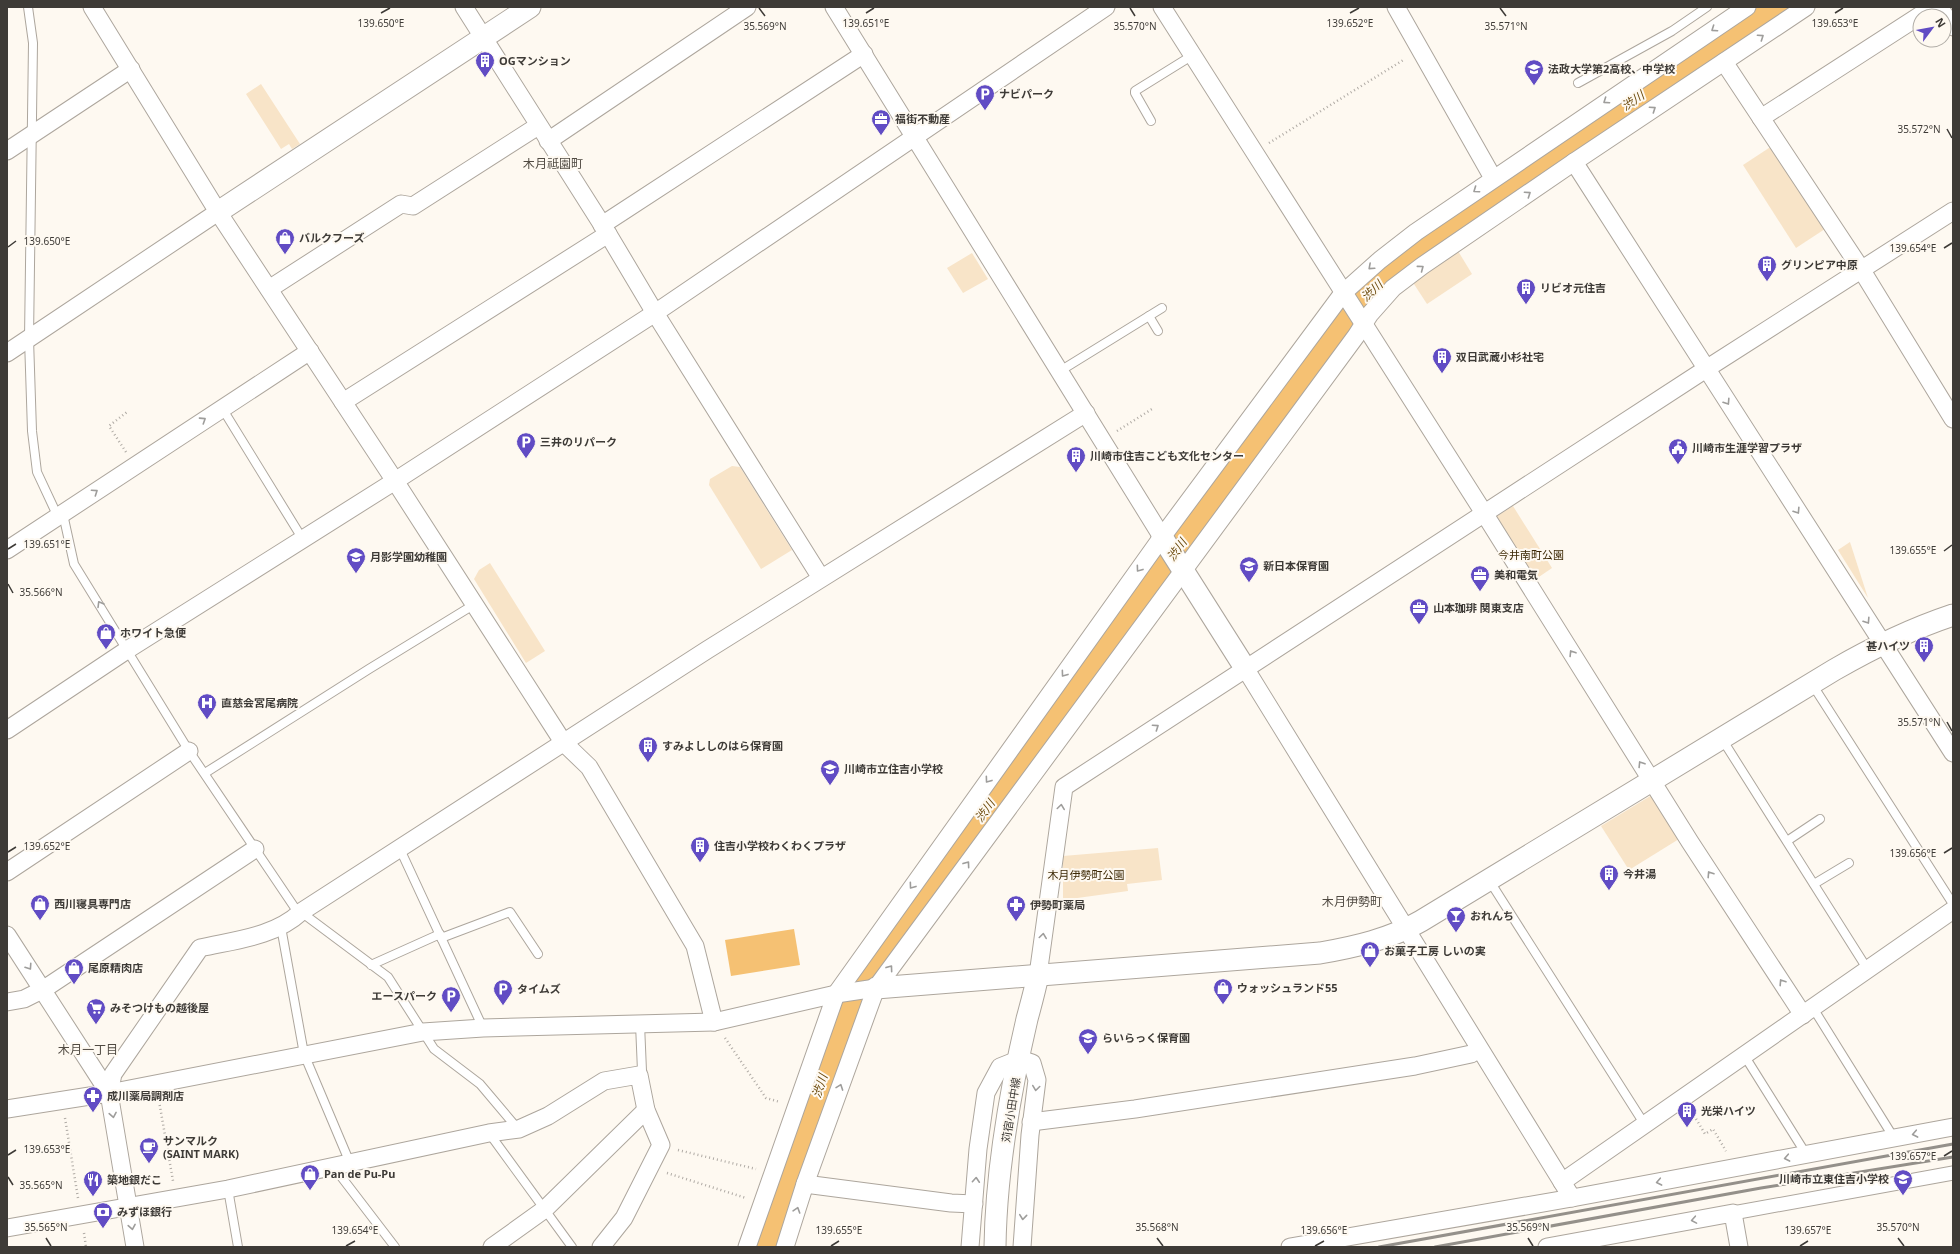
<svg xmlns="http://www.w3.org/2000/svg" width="1960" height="1254" font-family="'Noto Sans','Noto Sans JP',sans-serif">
<rect width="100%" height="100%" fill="#fef9f1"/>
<g fill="#f8e4c8">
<path d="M261,84L300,144L292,149L289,144L281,149L246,94Z"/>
<path d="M1775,144L1828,227L1796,248L1743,165Z"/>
<path d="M1458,251L1472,274L1427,304L1412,281Z"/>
<path d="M972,253L988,279L963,293L947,268Z"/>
<path d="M732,466L740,467L792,550L761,569L709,485L710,479Z"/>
<path d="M1513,506L1552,568L1533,581L1494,518Z"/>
<path d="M1850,542L1868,598L1838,550Z"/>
<path d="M490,563L545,651L526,663L474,579L479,570Z"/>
<path d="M1652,795L1679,839L1629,870L1601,826Z"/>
<path d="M1158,848L1162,880L1127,884L1128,891L1063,900V856Z"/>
</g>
<path fill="#f5c173" d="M794,929L800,965L731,976L725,940Z"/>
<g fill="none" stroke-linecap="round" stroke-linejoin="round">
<path stroke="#f5c173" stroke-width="34" d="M769,1247L848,1001L857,985L1172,553L1355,307L1423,243L1773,7"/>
<defs>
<g id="service">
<path d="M28,7L33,43L29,339L32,431L37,472L58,517"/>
<path d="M1578,83L1672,31L1707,7"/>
<path d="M1151,121L1135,93V91L1193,55"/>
<path d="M1149,316L1158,331"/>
<path d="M1060,371L1162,308"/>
<path d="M222,408L302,538"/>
<path d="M63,514L74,564L189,751L299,914"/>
<path d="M1812,684L1953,904"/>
<path d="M1722,739L1868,970"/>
<path d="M205,773L369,669L475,604"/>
<path d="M1787,841L1820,819"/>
<path d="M399,847L483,1028"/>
<path d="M1489,880L1645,1125"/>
<path d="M1814,884L1849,863"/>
<path d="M301,912L388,977L434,1049L480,1084L518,1129"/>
<path d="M281,927L304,1054L350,1163"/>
<path d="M441,938L510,912L538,954"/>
<path d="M371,965L440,934"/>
<path d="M1813,1008L1894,1138"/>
<path d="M1744,1055L1806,1154"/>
<path d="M639,1075L642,1071L640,1024"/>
<path d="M489,1133L572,1247"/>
<path d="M333,1166L395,1247"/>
<path d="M228,1189L238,1247"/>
</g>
<path id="pedestrian" d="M1733,1213L1953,1173"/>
<g id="minor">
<path d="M92,7L218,212L395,481L563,742L589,767L695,946L714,1022"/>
<path d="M464,7L608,234L655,313L821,578"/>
<path d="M834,7L1162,537"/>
<path d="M1162,7L1484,513L1690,842L1803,1015"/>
<path d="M1396,7L1493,178"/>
<path d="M1939,7L1953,27"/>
<path d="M1724,62L1861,269L1953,419"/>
<path d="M1761,118L1933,7"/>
<path d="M548,141L747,7"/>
<path d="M7,151L131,69"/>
<path d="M1574,162L1953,753"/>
<path d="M602,225L864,54"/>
<path d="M269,289L401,204L413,206L538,126"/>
<path d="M7,353L218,212"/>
<path d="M343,402L608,234"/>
<path d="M7,550L310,351"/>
<path d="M1245,668L1572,1198"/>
<path d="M7,730L127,650L395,481L655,313L1106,7"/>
<path d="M7,872L189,751"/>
<path d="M7,935L109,1093L135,1247"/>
<path d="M1038,975L1064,787L1706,369L1953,211"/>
<path d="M7,1002L24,999L44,989L255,849"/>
<path d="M109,1093L113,1074L200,948C235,940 274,937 301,912L707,650L1086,413"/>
<path d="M7,1109L109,1093L423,1032L483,1028L714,1022L836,994L876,988"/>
<path d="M1031,1122L1135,1109L1415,1066L1471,1054L1479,1049"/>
<path d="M1562,1182L1953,910"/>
<path d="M805,1184L951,1203L974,1204"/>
<path d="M7,1228L228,1189L489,1133L519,1129L548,1116L604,1081L639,1075L646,1110L661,1145L624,1218L601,1247"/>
<path d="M492,1247L545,1209L646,1110"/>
<path d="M747,1247L836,994L1162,537L1343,293L1380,260L1416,232L1747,7"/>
<path d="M785,1247L805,1184L876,988L1356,336L1370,314L1393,288L1422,266L1574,162L1806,7"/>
<path d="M970,1247L978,1149L986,1093L1000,1067L1020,1059L1032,1063L1037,1080L1030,1135L1022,1247"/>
<path d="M1290,1247L1572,1198L1953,1127"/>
<path d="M1547,1247L1733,1213L1739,1247"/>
</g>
<g id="tertiary">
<path d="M218,212L530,7"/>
<path d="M1162,537L1245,668"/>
<path d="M876,988L1320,953C1355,947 1390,939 1421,921L1834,670C1872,648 1911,629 1953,615"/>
<path d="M995,1247C996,1172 1010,1092 1027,1019C1031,1004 1035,990 1038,975"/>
</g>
</defs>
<use href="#service" stroke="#ada69d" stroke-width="10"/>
<use href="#pedestrian" stroke="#ada69d" stroke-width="15"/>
<use href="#minor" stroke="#ada69d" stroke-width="19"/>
<use href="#tertiary" stroke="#ada69d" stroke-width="23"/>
<g stroke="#b0aba5" stroke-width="2.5" stroke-dasharray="1 3" stroke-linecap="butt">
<path d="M1269,143L1405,59"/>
<path d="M1117,431L1152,409"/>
<path d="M126,452L109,426L127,412"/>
<path d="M725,1038L766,1098L780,1102"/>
<path d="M159,1101L173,1181"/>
<path d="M1692,1112L1705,1134L1713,1129L1726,1151"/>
<path d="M65,1118L78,1198"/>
<path d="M678,1150L756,1169"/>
<path d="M667,1173L746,1198"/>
<path d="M84,1233L86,1247"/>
</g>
<use href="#service" stroke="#fff" stroke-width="8"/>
<use href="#pedestrian" stroke="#fff" stroke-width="13"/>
<use href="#minor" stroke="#fff" stroke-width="17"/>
<use href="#tertiary" stroke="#fff" stroke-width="21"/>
<g stroke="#94908a" stroke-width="3">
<path d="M1379,1247L1953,1144"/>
<path d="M1435,1247L1761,1188L1953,1157"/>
</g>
</g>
<defs><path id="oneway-chevron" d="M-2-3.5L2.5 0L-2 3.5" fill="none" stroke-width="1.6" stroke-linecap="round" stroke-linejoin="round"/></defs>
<g stroke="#9e9d9b">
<use href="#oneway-chevron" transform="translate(1714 29) rotate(146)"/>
<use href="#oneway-chevron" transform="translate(1761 37) rotate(-34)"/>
<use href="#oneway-chevron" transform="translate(1606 101) rotate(146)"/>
<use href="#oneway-chevron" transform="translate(1653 109) rotate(-34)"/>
<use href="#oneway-chevron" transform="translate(1476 190) rotate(145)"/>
<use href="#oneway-chevron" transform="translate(1528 194) rotate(-34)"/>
<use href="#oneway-chevron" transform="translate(1371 267) rotate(138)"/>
<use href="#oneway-chevron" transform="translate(1421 268) rotate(-37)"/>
<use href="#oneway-chevron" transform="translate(1727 402) rotate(57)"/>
<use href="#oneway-chevron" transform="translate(203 420) rotate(-33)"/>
<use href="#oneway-chevron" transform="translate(95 492) rotate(-34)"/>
<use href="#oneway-chevron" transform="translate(1797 511) rotate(57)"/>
<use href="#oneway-chevron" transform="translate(1139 569) rotate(126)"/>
<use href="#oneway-chevron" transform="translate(100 604) rotate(-121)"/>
<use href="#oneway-chevron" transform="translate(1867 621) rotate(57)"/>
<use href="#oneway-chevron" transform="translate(1572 653) rotate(-122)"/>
<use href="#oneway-chevron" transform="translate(1064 674) rotate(126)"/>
<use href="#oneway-chevron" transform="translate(1156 727) rotate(-34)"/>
<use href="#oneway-chevron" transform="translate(1641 764) rotate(-122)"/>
<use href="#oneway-chevron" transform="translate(988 780) rotate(126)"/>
<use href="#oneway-chevron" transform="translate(1061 807) rotate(-82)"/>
<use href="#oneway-chevron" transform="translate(967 864) rotate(-54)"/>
<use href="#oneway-chevron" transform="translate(1710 874) rotate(-123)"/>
<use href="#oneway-chevron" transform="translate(912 886) rotate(126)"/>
<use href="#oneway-chevron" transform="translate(1043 936) rotate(-82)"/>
<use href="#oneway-chevron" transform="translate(29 967) rotate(56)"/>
<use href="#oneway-chevron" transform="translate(890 968) rotate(-54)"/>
<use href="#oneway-chevron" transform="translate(1782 982) rotate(-123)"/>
<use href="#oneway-chevron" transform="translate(840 1087) rotate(-70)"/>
<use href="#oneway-chevron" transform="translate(1036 1088) rotate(98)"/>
<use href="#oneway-chevron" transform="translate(113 1115) rotate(80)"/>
<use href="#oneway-chevron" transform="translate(1915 1134) rotate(169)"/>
<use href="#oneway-chevron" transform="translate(1787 1158) rotate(169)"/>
<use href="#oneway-chevron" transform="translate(976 1180) rotate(-86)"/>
<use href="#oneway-chevron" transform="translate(1659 1182) rotate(169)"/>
<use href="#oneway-chevron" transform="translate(797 1210) rotate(-72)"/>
<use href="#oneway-chevron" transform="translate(1023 1217) rotate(96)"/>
<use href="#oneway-chevron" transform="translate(1694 1220) rotate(170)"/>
<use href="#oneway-chevron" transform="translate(132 1227) rotate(80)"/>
</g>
<path fill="none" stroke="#3e3b37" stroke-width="1.5" d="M759,8L765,16M1130,8L1135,16M1500,8L1506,16M381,13L390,8M866,13L874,8M1350,13L1359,8M1835,13L1843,8M1947,129L1952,138M8,247L16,241M1944,248L1952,243M8,549L16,544M1944,551L1952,545M8,584L13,593M1947,722L1952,731M8,852L16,847M1944,853L1952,848M8,1155L16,1150M1944,1156L1952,1151M8,1177L13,1185M46,1238L51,1246M1157,1238L1163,1246M1528,1238L1533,1246M1898,1238L1904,1246M346,1246L355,1241M831,1246L839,1241M1315,1246L1324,1241M1800,1246L1808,1241"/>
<defs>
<symbol id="building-pin" viewBox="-11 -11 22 30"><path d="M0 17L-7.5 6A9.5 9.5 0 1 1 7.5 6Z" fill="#614cc4" stroke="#fef9f1"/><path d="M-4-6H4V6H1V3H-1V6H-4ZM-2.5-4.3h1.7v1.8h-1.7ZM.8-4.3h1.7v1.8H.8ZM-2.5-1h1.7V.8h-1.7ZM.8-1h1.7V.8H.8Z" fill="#fff"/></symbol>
<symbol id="school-pin" viewBox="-11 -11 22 30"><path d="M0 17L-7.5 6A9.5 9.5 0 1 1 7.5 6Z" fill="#614cc4" stroke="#fef9f1"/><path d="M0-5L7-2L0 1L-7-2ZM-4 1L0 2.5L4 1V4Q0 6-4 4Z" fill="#fff"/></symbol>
<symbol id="parking-pin" viewBox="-11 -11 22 30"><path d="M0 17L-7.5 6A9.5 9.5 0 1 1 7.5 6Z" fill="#614cc4" stroke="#fef9f1"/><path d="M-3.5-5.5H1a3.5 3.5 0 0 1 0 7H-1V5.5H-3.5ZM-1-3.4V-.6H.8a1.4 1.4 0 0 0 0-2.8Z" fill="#fff"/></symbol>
<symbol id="office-pin" viewBox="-11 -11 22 30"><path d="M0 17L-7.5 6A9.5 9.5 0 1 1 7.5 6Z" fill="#614cc4" stroke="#fef9f1"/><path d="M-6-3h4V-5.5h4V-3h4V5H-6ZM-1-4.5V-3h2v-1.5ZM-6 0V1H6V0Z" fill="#fff"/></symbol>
<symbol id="shop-pin" viewBox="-11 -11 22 30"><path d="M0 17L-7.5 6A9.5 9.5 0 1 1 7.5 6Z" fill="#614cc4" stroke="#fef9f1"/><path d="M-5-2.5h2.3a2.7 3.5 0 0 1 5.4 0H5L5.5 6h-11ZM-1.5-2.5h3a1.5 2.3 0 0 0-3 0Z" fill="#fff"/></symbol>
<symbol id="civic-pin" viewBox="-11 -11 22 30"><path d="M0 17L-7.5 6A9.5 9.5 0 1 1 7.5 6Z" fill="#614cc4" stroke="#fef9f1"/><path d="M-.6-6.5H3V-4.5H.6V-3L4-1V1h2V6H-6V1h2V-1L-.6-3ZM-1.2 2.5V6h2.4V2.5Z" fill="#fff"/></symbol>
<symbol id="hospital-pin" viewBox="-11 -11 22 30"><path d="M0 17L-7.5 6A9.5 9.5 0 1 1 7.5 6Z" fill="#614cc4" stroke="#fef9f1"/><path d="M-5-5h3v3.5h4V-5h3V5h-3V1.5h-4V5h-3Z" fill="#fff"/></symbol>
<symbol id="pharmacy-pin" viewBox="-11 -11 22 30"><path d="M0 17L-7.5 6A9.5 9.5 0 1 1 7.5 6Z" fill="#614cc4" stroke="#fef9f1"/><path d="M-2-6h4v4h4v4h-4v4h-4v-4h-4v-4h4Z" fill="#fff"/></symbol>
<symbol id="bar-pin" viewBox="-11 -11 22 30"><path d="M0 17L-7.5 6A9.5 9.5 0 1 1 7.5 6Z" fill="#614cc4" stroke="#fef9f1"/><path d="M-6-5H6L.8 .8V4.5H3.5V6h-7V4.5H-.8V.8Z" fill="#fff"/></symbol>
<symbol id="supermarket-pin" viewBox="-11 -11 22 30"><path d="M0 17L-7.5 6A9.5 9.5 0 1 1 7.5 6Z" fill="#614cc4" stroke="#fef9f1"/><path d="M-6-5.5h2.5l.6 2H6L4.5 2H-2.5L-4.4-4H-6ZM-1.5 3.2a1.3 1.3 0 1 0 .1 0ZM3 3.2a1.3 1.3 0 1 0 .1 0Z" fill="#fff"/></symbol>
<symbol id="cafe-pin" viewBox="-11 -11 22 30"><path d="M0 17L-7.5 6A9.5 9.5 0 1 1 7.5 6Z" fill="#614cc4" stroke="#fef9f1"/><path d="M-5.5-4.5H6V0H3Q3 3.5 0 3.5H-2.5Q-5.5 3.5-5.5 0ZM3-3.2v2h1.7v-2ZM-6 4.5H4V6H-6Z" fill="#fff"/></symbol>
<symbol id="restaurant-pin" viewBox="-11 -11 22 30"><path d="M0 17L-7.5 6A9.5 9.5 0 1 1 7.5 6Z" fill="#614cc4" stroke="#fef9f1"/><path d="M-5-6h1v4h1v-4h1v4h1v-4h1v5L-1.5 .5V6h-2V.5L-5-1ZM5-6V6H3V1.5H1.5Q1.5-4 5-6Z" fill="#fff"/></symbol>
<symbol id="bank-pin" viewBox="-11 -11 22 30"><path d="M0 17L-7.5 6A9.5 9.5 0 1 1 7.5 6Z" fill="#614cc4" stroke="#fef9f1"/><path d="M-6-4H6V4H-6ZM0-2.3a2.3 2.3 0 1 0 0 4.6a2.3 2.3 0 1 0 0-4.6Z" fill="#fff"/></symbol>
</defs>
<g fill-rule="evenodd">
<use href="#building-pin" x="474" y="50" width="22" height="30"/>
<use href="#school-pin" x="1523" y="58" width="22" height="30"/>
<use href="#parking-pin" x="974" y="83" width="22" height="30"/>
<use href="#office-pin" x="870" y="108" width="22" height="30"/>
<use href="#shop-pin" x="274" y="227" width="22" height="30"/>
<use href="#building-pin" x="1756" y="254" width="22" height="30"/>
<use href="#building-pin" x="1515" y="277" width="22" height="30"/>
<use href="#building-pin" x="1431" y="346" width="22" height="30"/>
<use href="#parking-pin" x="515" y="431" width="22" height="30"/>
<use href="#civic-pin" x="1667" y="437" width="22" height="30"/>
<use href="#building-pin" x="1065" y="445" width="22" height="30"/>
<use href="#school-pin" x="345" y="546" width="22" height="30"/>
<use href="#school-pin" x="1238" y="555" width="22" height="30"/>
<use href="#office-pin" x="1469" y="564" width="22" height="30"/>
<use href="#office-pin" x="1408" y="597" width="22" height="30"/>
<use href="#shop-pin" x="95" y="622" width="22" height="30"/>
<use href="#building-pin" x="1913" y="635" width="22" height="30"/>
<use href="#hospital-pin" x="196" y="692" width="22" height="30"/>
<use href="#building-pin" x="637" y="735" width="22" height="30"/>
<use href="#school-pin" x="819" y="758" width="22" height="30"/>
<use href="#building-pin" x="689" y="835" width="22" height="30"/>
<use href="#building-pin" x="1598" y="863" width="22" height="30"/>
<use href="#shop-pin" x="29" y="893" width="22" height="30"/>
<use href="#pharmacy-pin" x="1005" y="894" width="22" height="30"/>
<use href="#bar-pin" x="1445" y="905" width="22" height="30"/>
<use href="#shop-pin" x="1359" y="940" width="22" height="30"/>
<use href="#shop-pin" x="63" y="957" width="22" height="30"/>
<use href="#shop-pin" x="1212" y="977" width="22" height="30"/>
<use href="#parking-pin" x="492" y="978" width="22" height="30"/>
<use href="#parking-pin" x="440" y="985" width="22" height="30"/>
<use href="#supermarket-pin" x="85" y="997" width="22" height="30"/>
<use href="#school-pin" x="1077" y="1027" width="22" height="30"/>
<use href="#pharmacy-pin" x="82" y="1085" width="22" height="30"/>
<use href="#building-pin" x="1676" y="1100" width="22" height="30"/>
<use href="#cafe-pin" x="138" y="1136" width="22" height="30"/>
<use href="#shop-pin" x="299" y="1163" width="22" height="30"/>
<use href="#school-pin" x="1892" y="1168" width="22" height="30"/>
<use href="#restaurant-pin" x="82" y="1169" width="22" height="30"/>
<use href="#bank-pin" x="92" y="1201" width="22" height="30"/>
</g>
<g text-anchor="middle" stroke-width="4" stroke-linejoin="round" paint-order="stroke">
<g font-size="11" font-weight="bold" fill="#3e3b37" stroke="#fef9f1" text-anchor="start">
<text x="499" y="65">OGマンション</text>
<text x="1548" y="73">法政大学第2高校、中学校</text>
<text x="999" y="98">ナビパーク</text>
<text x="895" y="123">福街不動産</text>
<text x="299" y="242">バルクフーズ</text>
<text x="1781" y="269">グリンピア中原</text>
<text x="1540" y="292">リビオ元住吉</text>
<text x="1456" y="361">双日武蔵小杉社宅</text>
<text x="540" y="446">三井のリパーク</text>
<text x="1692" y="452">川崎市生涯学習プラザ</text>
<text x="1090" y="460">川崎市住吉こども文化センター</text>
<text x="370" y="561">月影学園幼稚園</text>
<text x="1263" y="570">新日本保育園</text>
<text x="1494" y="579">美和電気</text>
<text x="1433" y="612">山本珈琲 関東支店</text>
<text x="120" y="637">ホワイト急便</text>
<text x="1910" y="650" text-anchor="end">甚ハイツ</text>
<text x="221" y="707">直慈会宮尾病院</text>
<text x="662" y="750">すみよししのはら保育園</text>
<text x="844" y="773">川崎市立住吉小学校</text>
<text x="714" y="850">住吉小学校わくわくプラザ</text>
<text x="1623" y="878">今井湯</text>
<text x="54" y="908">西川寝具専門店</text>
<text x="1030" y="909">伊勢町薬局</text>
<text x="1470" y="920">おれんち</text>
<text x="1384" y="955">お菓子工房 しいの実</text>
<text x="88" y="972">尾原精肉店</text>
<text x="1237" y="992">ウォッシュランド55</text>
<text x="517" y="993">タイムズ</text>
<text x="437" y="1000" text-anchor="end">エースパーク</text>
<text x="110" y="1012">みそつけもの越後屋</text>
<text x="1102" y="1042">らいらっく保育園</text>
<text x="107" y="1100">成川薬局調剤店</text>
<text x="1701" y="1115">光栄ハイツ</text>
<text x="163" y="1145">サンマルク<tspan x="163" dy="13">(SAINT MARK)</tspan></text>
<text x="324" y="1178">Pan de Pu-Pu</text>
<text x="1889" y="1183" text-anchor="end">川崎市立東住吉小学校</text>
<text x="107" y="1184">築地銀だこ</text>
<text x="117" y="1216">みずほ銀行</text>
</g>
<g font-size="11" fill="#3c2804" stroke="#fef9f1">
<text x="1531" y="559">今井南町公園</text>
<text x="1086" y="879">木月伊勢町公園</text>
</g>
<g font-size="11" fill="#3e3b37" stroke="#fef9f1">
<text transform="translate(1011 1110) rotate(-81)" y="4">苅宿小田中線</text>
</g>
<g font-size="12" font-style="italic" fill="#6a480a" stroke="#fef9f1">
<text transform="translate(1633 101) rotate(-34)" y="4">渋川</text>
<text transform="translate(1372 291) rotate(-43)" y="4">渋川</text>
<text transform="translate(1177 550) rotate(-54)" y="4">渋川</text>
<text transform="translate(985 811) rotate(-54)" y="4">渋川</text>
<text transform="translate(820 1086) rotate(-72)" y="4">渋川</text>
</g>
<g font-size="12" fill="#504a42" stroke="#fef9f1">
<text x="553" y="168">木月祗園町</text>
<text x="1352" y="906">木月伊勢町</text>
<text x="88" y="1054">木月一丁目</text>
</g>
</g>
<g font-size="10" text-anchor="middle" fill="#3e3b37" stroke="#fef9f1" stroke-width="4" stroke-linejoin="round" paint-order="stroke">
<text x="381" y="27">139.650°E</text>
<text x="866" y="27">139.651°E</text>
<text x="1350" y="27">139.652°E</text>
<text x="1835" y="27">139.653°E</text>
<text x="765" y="30">35.569°N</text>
<text x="1135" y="30">35.570°N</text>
<text x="1506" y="30">35.571°N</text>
<text x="1919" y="133">35.572°N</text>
<text x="47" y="245">139.650°E</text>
<text x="1913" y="252">139.654°E</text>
<text x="47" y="548">139.651°E</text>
<text x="1913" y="554">139.655°E</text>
<text x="41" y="596">35.566°N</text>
<text x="1919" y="726">35.571°N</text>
<text x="47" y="850">139.652°E</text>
<text x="1913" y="857">139.656°E</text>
<text x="47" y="1153">139.653°E</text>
<text x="1913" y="1160">139.657°E</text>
<text x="41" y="1189">35.565°N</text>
<text x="46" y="1231">35.565°N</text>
<text x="1157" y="1231">35.568°N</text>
<text x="1528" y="1231">35.569°N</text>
<text x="1898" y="1231">35.570°N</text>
<text x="355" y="1234">139.654°E</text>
<text x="839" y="1234">139.655°E</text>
<text x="1324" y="1234">139.656°E</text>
<text x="1808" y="1234">139.657°E</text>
</g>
<rect width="1960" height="1254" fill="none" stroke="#3e3b37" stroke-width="16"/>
<g transform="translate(1932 28) rotate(58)"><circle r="19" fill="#fef9f1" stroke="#b1ada7"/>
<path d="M0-3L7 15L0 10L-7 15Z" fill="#614cc4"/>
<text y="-6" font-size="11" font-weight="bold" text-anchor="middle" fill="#3e3b37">N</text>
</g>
</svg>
